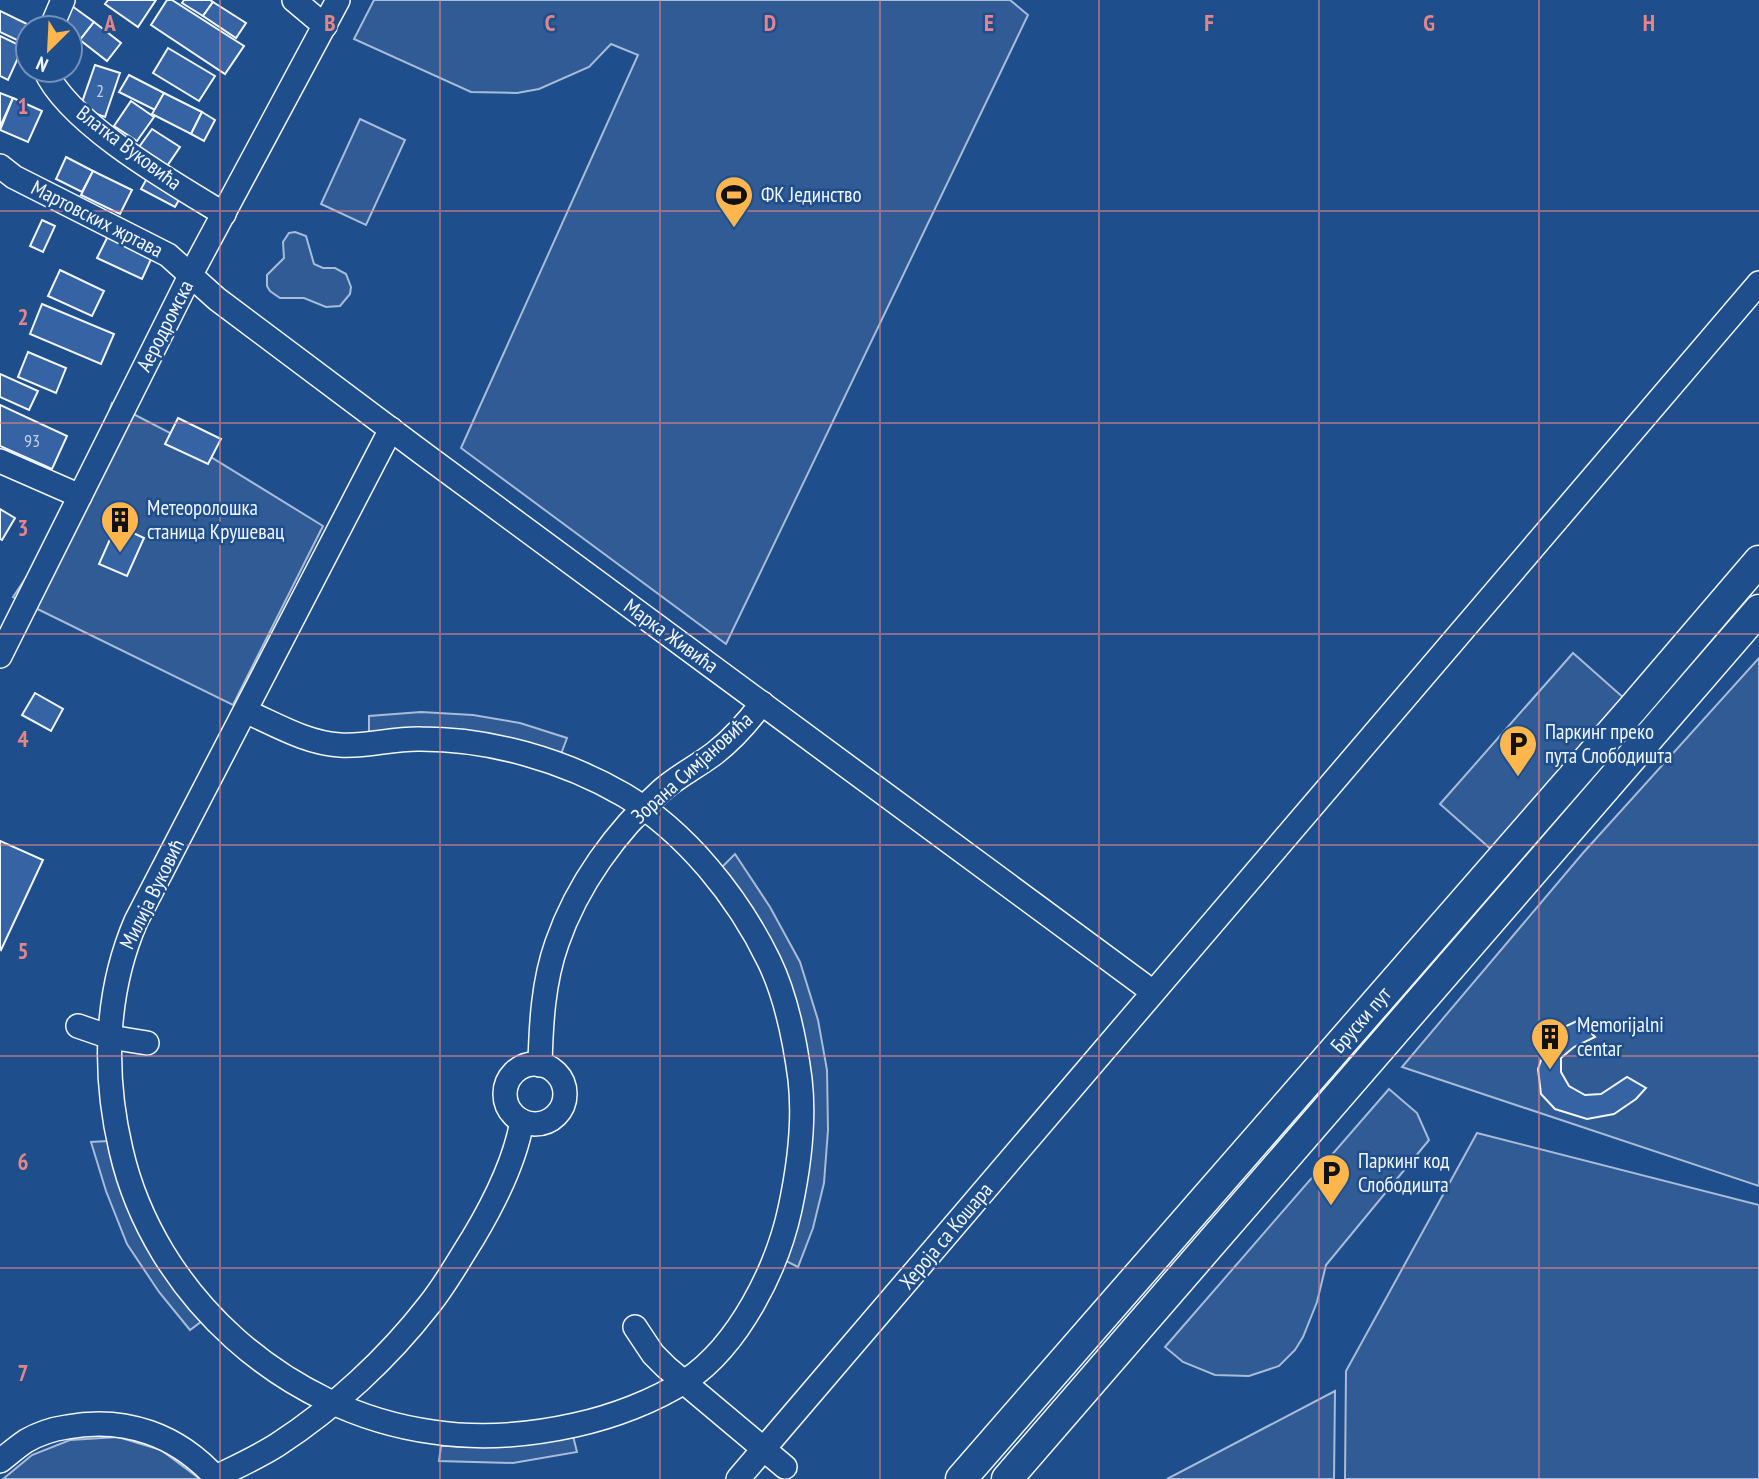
<svg xmlns="http://www.w3.org/2000/svg" width="1759" height="1479" font-family="'PT Sans Narrow',sans-serif">
<rect width="100%" height="100%" fill="#1f4e8c"/>
<g fill="#305b95" stroke="#a8bbd7" stroke-width="2">
<path d="M374,0H1010L1028,15L726,644L461,448L638,55L611,44L589,67L539,89L517,93L471,92L354,39Z"/>
<path d="M360,119L405,140L366,225L321,204Z"/>
<path d="M295,232L306,236L314,264L323,268H335L346,274L351,287L350,294L340,306L326,307L304,298H280L270,291L267,286V275L284,258L283,242L289,233Z"/>
<path d="M112,403L180,438L323,526L233,705L13,597L80,496Z"/>
<path d="M1573,653L1634,707L1502,859L1440,804Z"/>
<path d="M1759,658V1186L1402,1067L1583,853Z"/>
<path d="M421,712L473,715L520,723L567,738L561,754L369,734V716Z"/>
<path d="M735,854L770,907L800,962L818,1020L827,1070L828,1130L824,1183L813,1228L798,1267L784,1260L805,1061L721,868Z"/>
<path d="M1389,1089L1417,1113L1429,1140L1326,1265L1317,1302L1303,1337L1295,1350L1279,1366L1249,1376L1215,1375L1183,1362L1165,1347Z"/>
<path d="M1477,1133L1759,1205V1479H1345L1346,1371Z"/>
<path d="M107,1141L129,1206L177,1290L202,1321L190,1330L159,1292L127,1244L106,1191L91,1142Z"/>
<path d="M1335,1391L1334,1479H1167Z"/>
<path d="M573,1436L577,1452L513,1463L439,1461L441,1446L508,1444Z"/>
<path d="M118,1437L161,1450L200,1479H3L32,1455L70,1440Z"/>
</g>
<g fill="#3563a3" stroke="#f2f6ff" stroke-width="2">
<path d="M108,0H156L138,27L105,4Z"/>
<path d="M167,0H172L244,46L225,74L151,25Z"/>
<path d="M184,0H210L213,2L203,16L182,3Z"/>
<path d="M213,2L246,23L236,38L203,16Z"/>
<path d="M72,6L94,22L80,40L70,33V28H64L59,24Z"/>
<path d="M0,11L29,25L21,42L0,32Z"/>
<path d="M94,22L121,43L107,61L80,40Z"/>
<path d="M70,33L80,40L72,50L70,48Z"/>
<path d="M0,36L23,47L8,80L0,76Z"/>
<path d="M168,48L215,76L199,101L153,73Z"/>
<path d="M95,65L120,73L105,117L80,108Z"/>
<path d="M129,75L164,93L155,110L119,92Z"/>
<path d="M0,93L13,98L0,127Z"/>
<path d="M164,93L202,112L191,134L152,114Z"/>
<path d="M13,98L42,111L28,142L0,130Z"/>
<path d="M131,101L154,117L137,141L114,126Z"/>
<path d="M202,112L215,120L204,141L191,134Z"/>
<path d="M152,129L180,147L167,166L139,147Z"/>
<path d="M66,157L93,171L82,192L56,179Z"/>
<path d="M93,171L132,190L120,214L81,195Z"/>
<path d="M150,173L184,191L175,207L141,189Z"/>
<path d="M42,220L55,226L43,252L30,246Z"/>
<path d="M109,234L153,255L142,279L97,258Z"/>
<path d="M60,270L104,291L92,316L48,296Z"/>
<path d="M42,304L114,334L101,364L30,334Z"/>
<path d="M28,352L66,368L56,393L18,377Z"/>
<path d="M0,374L38,391L29,410L0,397Z"/>
<path d="M0,405L67,436L52,469L0,446Z"/>
<path d="M178,418L221,439L208,464L165,444Z"/>
<path d="M0,509L15,518L2,540L0,539Z"/>
<path d="M129,531L144,538L127,576L99,564L111,537L124,543Z"/>
<path d="M35,693L63,709L51,731L22,715Z"/>
<path d="M0,841L43,860L1,950L0,949Z"/>
<path d="M1579,1020L1595,1037L1574,1047L1561,1058V1072L1569,1086L1585,1095L1601,1094L1627,1077L1646,1088L1636,1099L1614,1114L1587,1119L1555,1109L1541,1094L1538,1069L1546,1046L1562,1028Z"/>
</g>
<g fill="none" stroke-linecap="round" stroke-linejoin="round">
<defs>
<g id="minor">
<path d="M294,0L325,26"/>
<path d="M51,28L63,0"/>
<path d="M45,70C69,124 173,183 224,214"/>
<path d="M0,166L14,177L168,255L217,299L421,452L1153,992"/>
<path d="M0,461L80,496"/>
<path d="M0,656L190,276L338,0"/>
<path d="M245,711C275,724 306,743 340,745C366,747 394,738 421,739C490,739 564,760 624,795C686,832 738,897 769,961C786,996 795,1041 800,1079C805,1122 799,1167 790,1209C777,1269 739,1345 687,1380C655,1401 612,1417 575,1425C530,1435 479,1439 433,1432C285,1412 154,1295 121,1150C103,1074 105,993 136,921L391,429"/>
<path d="M78,1026L110,1037L147,1043"/>
<circle cx="535" cy="1094" r="30"/>
<path d="M540,1065C541,1025 543,982 557,943C577,885 616,831 662,790C678,776 698,766 715,753C733,739 748,722 762,703"/>
<path d="M635,1327L653,1354L666,1367L785,1467"/>
<path d="M0,1461C9,1454 17,1447 26,1441C38,1434 53,1429 67,1427C125,1416 178,1435 217,1479"/>
<path d="M216,1477C236,1467 258,1457 277,1445C334,1408 388,1358 429,1305C446,1284 459,1260 473,1238C494,1203 515,1162 522,1121"/>
<path d="M738,1479L1759,283"/>
</g>
<g id="major">
<path d="M961,1479L1634,707L1759,561"/>
<path d="M1007,1479L1759,610"/>
</g>
</defs>
<use href="#minor" stroke="#f2f6ff" stroke-width="26"/>
<use href="#major" stroke="#f2f6ff" stroke-width="33"/>
<use href="#minor" stroke="#1f4e8c" stroke-width="23"/>
<use href="#major" stroke="#1f4e8c" stroke-width="30"/>
</g>
<path fill="none" stroke="#e38589" stroke-width="2" stroke-opacity="0.55" d="M220,0V1479M440,0V1479M660,0V1479M880,0V1479M1099,0V1479M1319,0V1479M1539,0V1479M0,211H1759M0,423H1759M0,634H1759M0,845H1759M0,1056H1759M0,1268H1759"/>
<defs>
<symbol id="stadium-pin" viewBox="-11 -11 22 30"><path d="M0 17L-7.5 6A9.5 9.5 0 1 1 7.5 6Z" fill="#ffb74d" stroke="#1f4e8c"/><path d="M0-5a6.5 5 0 1 0 0 10a6.5 5 0 1 0 0-10ZM-3.5-1.8h7v3.6h-7Z" fill="#111"/></symbol>
<symbol id="building-pin" viewBox="-11 -11 22 30"><path d="M0 17L-7.5 6A9.5 9.5 0 1 1 7.5 6Z" fill="#ffb74d" stroke="#1f4e8c"/><path d="M-4-6H4V6H1V3H-1V6H-4ZM-2.5-4.3h1.7v1.8h-1.7ZM.8-4.3h1.7v1.8H.8ZM-2.5-1h1.7V.8h-1.7ZM.8-1h1.7V.8H.8Z" fill="#111"/></symbol>
<symbol id="parking-pin" viewBox="-11 -11 22 30"><path d="M0 17L-7.5 6A9.5 9.5 0 1 1 7.5 6Z" fill="#ffb74d" stroke="#1f4e8c"/><path d="M-3.5-5.5H1a3.5 3.5 0 0 1 0 7H-1V5.5H-3.5ZM-1-3.4V-.6H.8a1.4 1.4 0 0 0 0-2.8Z" fill="#111"/></symbol>
</defs>
<g fill-rule="evenodd">
<use href="#stadium-pin" x="712" y="173" width="44" height="60"/>
<use href="#building-pin" x="98" y="498" width="44" height="60"/>
<use href="#parking-pin" x="1496" y="722" width="44" height="60"/>
<use href="#building-pin" x="1528" y="1015" width="44" height="60"/>
<use href="#parking-pin" x="1309" y="1151" width="44" height="60"/>
</g>
<g text-anchor="middle" stroke-width="5" stroke-linejoin="round" paint-order="stroke">
<g font-size="18" fill="#c3d1e8">
<text x="100" y="97">2</text>
<text x="32" y="447">93</text>
</g>
<g font-size="21" fill="#f2f6ff" stroke="#1f4e8c">
<text transform="translate(129 148) rotate(37)" y="7">Влатка Вуковића</text>
<text transform="translate(97 219) rotate(27)" y="7">Мартовских жртава</text>
<text transform="translate(165 326) rotate(-63)" y="7">Аеродромска</text>
<text transform="translate(671 636) rotate(36)" y="7">Марка Живића</text>
<text transform="translate(692 768) rotate(-42)" y="7">Зорана Симјановића</text>
<text transform="translate(152 894) rotate(-64)" y="7">Милија Вуковић</text>
<text transform="translate(1361 1020) rotate(-49)" y="7">Бруски пут</text>
<text transform="translate(946 1236) rotate(-50)" y="7">Хероја са Кошара</text>
</g>
<g font-size="21" fill="#f2f6ff" stroke="#1f4e8c" text-anchor="start">
<text x="761" y="202">ФК Јединство</text>
<text x="147" y="515">Метеоролошка<tspan x="147" dy="24">станица Крушевац</tspan></text>
<text x="1545" y="739">Паркинг преко<tspan x="1545" dy="24">пута Слободишта</tspan></text>
<text x="1577" y="1032">Memorijalni<tspan x="1577" dy="24">centar</tspan></text>
<text x="1358" y="1168">Паркинг код<tspan x="1358" dy="24">Слободишта</tspan></text>
</g>
</g>
<g font-size="23" text-anchor="middle" font-weight="bold" fill="#e38589" stroke="#1f4e8c" stroke-width="5" stroke-linejoin="round" paint-order="stroke">
<text x="110" y="31">A</text>
<text x="330" y="31">B</text>
<text x="550" y="31">C</text>
<text x="770" y="31">D</text>
<text x="989" y="31">E</text>
<text x="1209" y="31">F</text>
<text x="1429" y="31">G</text>
<text x="1649" y="31">H</text>
<text x="23" y="114">1</text>
<text x="23" y="325">2</text>
<text x="23" y="536">3</text>
<text x="23" y="747">4</text>
<text x="23" y="959">5</text>
<text x="23" y="1170">6</text>
<text x="23" y="1381">7</text>
</g>
<g transform="translate(49 49) rotate(204)"><circle r="33" fill="#1f4e8c" stroke="#7391ba" stroke-width="2"/>
<path d="M0-5L12 26L0 18L-12 26Z" fill="#ffb74d"/>
<text y="-10" font-size="19" font-weight="bold" text-anchor="middle" fill="#f2f6ff">N</text>
</g>
</svg>
